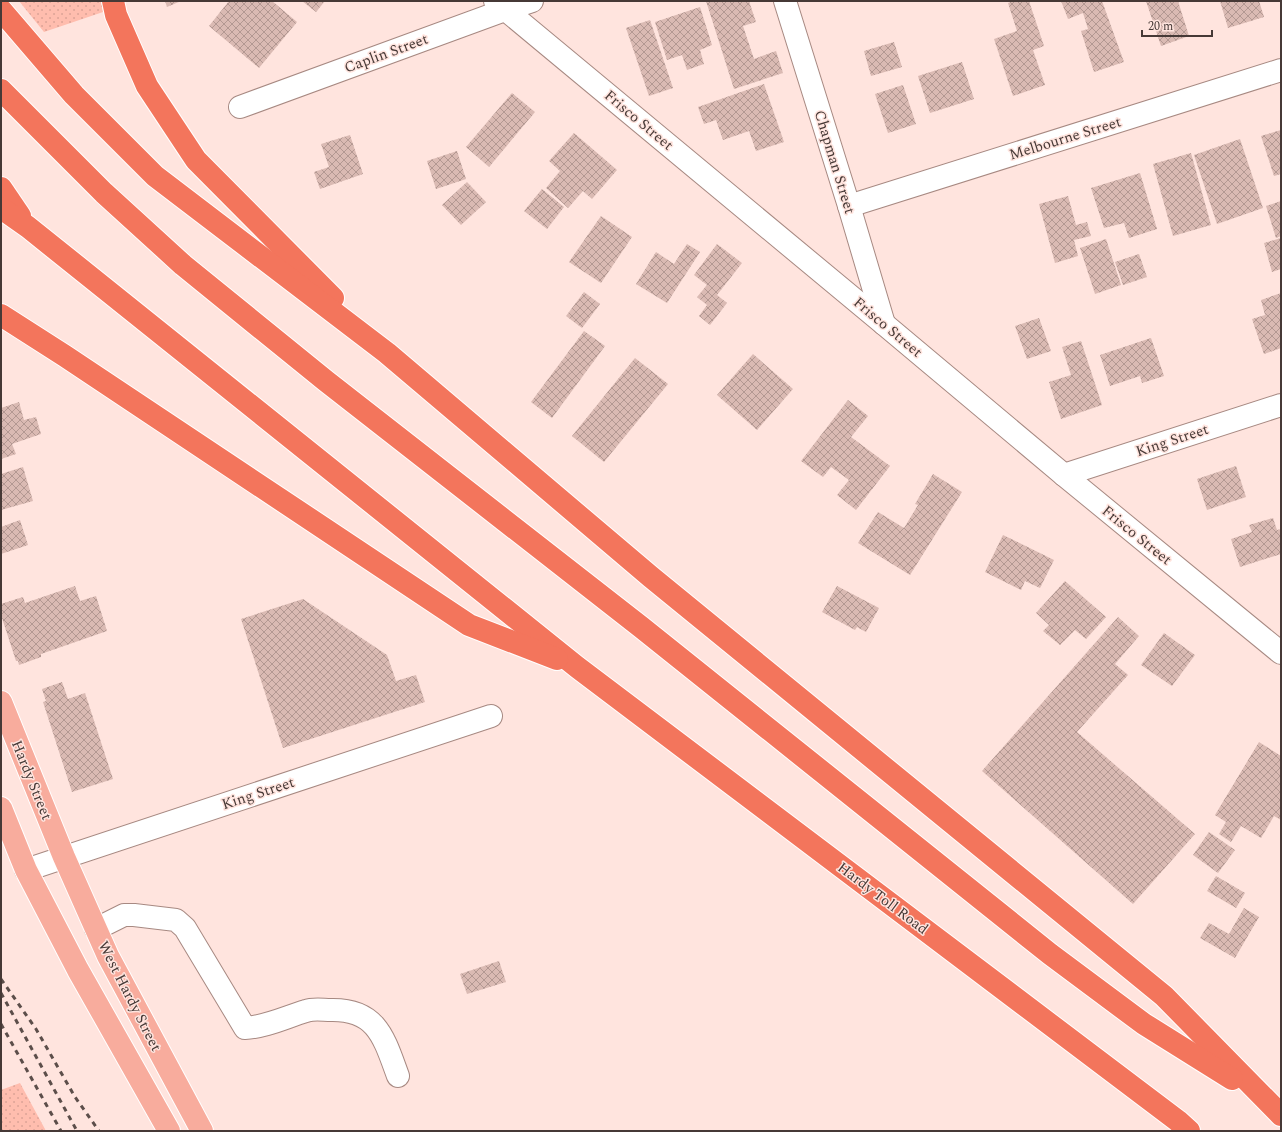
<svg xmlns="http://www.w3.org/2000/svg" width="1282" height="1132" font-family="Spectral,serif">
<defs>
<pattern id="green-dots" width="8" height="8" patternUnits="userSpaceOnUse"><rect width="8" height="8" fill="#ffbdae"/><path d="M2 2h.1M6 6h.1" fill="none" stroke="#dca396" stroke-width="1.8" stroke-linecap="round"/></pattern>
<pattern id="building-cross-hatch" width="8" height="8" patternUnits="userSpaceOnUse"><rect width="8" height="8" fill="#dabab3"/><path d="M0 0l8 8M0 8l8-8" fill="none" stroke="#b39892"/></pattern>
</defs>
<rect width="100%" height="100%" fill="#ffe4de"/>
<g fill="url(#green-dots)">
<path d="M19,1H101L103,12L44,32Z"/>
<path d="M20,1083L46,1131H1V1090Z"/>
</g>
<g fill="url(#building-cross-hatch)">
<path d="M165,1H181L167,7Z"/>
<path d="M229,1H272L297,22L259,68L209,26Z"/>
<path d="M302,1H325L316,12Z"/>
<path d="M706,1H749L756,22L743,26L754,59L776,51L783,73L734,89Z"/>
<path d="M1013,1H1029L1044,46L1033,50L1045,85L1013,96L994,39L1017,31L1008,3Z"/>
<path d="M1061,1H1102L1124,62L1094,72L1081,31L1088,29L1083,13L1068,19Z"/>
<path d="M1146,1H1178L1189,36L1161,46Z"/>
<path d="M1220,1H1259L1264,17L1228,28Z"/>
<path d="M700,7L712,45L700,50L704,64L687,70L682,55L667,60L655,22Z"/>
<path d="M650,20L673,88L649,96L626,28Z"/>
<path d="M894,42L902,67L871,76L864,51Z"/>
<path d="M962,62L974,99L930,113L918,76Z"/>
<path d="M764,84L784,142L756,151L749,131L723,140L716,120L704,124L698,107Z"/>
<path d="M903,85L916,124L888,133L875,94Z"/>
<path d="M512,93L535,112L489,167L466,147Z"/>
<path d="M1281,130V174L1274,176L1261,136Z"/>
<path d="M574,133L617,170L592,199L583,191L568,208L546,188L560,171L549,161Z"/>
<path d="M350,135L363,174L320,189L314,172L329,167L321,144Z"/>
<path d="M1240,139L1263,208L1217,224L1194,155Z"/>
<path d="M457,151L466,179L436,189L427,161Z"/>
<path d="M1191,153L1211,225L1173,236L1153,164Z"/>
<path d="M1140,173L1157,229L1129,238L1124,223L1104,228L1091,188Z"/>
<path d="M467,182L486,202L461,225L442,205Z"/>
<path d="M542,189L564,207L547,229L524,211Z"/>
<path d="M1068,196L1076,225L1087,222L1091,236L1074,240L1078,256L1055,263L1039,204Z"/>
<path d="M1281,201V236L1276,238L1266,206Z"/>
<path d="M601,216L632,237L601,283L569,262Z"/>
<path d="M1281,238V269L1272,272L1264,243Z"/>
<path d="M1106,239L1121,285L1095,294L1080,248Z"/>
<path d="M687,244L700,252L667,303L636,284L656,252L674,264Z"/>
<path d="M717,244L742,263L717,295L727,303L710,325L699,316L707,305L697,297L707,285L694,275Z"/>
<path d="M1139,254L1147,277L1123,285L1115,262Z"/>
<path d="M584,292L600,304L582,328L566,316Z"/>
<path d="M1281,293V348L1264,354L1252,319L1265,315L1261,300Z"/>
<path d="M1039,318L1051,351L1027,359L1015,326Z"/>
<path d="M584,331L605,346L552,418L531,402Z"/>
<path d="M1151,338L1164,376L1142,383L1140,376L1110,386L1100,355Z"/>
<path d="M1081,341L1102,405L1061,419L1049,382L1071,375L1062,347Z"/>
<path d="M753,354L793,389L757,430L717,395Z"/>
<path d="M635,358L668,384L604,462L572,436Z"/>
<path d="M848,400L868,416L851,437L890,466L856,510L837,495L849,480L831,467L823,477L801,461Z"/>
<path d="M19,402L24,420L36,417L41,434L12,444L16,454L1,459V408Z"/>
<path d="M1236,466L1246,497L1207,510L1197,479Z"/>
<path d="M23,467L33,501L1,510V474Z"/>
<path d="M933,474L962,492L910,575L858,543L878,512L904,528L918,505L915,504Z"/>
<path d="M1273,518L1277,530L1281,529V554L1240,567L1231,539L1252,532L1249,525Z"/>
<path d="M20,520L28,545L1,554V527Z"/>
<path d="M1003,535L1054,560L1040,588L1025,581L1021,590L985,572Z"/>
<path d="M1065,581L1106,617L1086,639L1075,630L1060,645L1043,631L1049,625L1036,613Z"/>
<path d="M75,586L80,601L96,596L107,631L41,654V657L19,665L18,661H16L1,615V604L23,597L25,603Z"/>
<path d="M837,586L879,608L866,632L857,627L855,630L822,612Z"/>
<path d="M303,599L387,655L396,681L416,675L425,702L283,748L241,619Z"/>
<path d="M1118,617L1139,636L1115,664L1128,675L1077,732L1195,834L1133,904L982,771Z"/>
<path d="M1164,633L1195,655L1172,686L1141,665Z"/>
<path d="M62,682L68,699L85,693L113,779L72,792L43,702L46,701L42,689Z"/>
<path d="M1259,742L1281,756V820L1274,816L1261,838L1241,826L1231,842L1219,834L1226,822L1215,815Z"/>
<path d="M1209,832L1235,850L1218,873L1193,855Z"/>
<path d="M1216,876L1245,893L1236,908L1207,891Z"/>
<path d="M1244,908L1259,917L1235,958L1200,938L1209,923L1229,934Z"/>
<path d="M499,961L506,982L467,994L460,974Z"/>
</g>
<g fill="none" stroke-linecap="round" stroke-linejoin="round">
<defs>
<g id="minor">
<path d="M495,1L884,324L1064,475L1281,653"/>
<path d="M785,1L849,206L884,324"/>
<path d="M240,107L505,10L532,1"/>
<path d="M849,206L1281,70"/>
<path d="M1064,475L1281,405"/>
<path d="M26,870L491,716"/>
<path d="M96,929L124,915H134L176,920L185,928L245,1028C266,1027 286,1017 306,1011C314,1008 323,1010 331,1010C377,1009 384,1038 398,1076"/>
</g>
<g id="major">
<path d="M1,702L64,857L108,956L202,1131"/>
<path d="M1,808L26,870L78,970L169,1131"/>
</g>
<g id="highway">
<path d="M113,1L116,15L147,86L196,160L333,298"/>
<path d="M1,10L74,95L155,176L387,353L651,577L1164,996L1281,1115"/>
<path d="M1,90L104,193L183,265L326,381L641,627L1050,954L1144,1024L1232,1079"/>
<path d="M1,188L20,216"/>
<path d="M1,208L28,227L577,667L1178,1121L1189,1131"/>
<path d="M1,315L65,356L469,625L557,659"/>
</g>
</defs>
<use href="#minor" stroke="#a78982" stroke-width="24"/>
<use href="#major" stroke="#fff" stroke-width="24"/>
<use href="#highway" stroke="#fff" stroke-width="24"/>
<use href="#minor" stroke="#fff" stroke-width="22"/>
<use href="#major" stroke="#f8ac9d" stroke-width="22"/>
<use href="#highway" stroke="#f3755c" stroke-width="22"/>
<g stroke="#5c4e4a" stroke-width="3" stroke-dasharray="5 5" stroke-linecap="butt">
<path d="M1,979L36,1029L75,1097L99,1131"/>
<path d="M1,993L77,1131"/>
<path d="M1,1024L61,1131"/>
</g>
</g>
<g text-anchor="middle" stroke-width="3" stroke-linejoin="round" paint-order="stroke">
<g font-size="15" fill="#463936" stroke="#ffe4de">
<text transform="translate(386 53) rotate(-20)" y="5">Caplin Street</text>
<text transform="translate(639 120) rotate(40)" y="5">Frisco Street</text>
<text transform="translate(1065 138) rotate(-17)" y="5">Melbourne Street</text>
<text transform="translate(835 162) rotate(73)" y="5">Chapman Street</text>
<text transform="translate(888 327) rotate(40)" y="5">Frisco Street</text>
<text transform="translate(1172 440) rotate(-18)" y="5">King Street</text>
<text transform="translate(1137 535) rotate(39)" y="5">Frisco Street</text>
<text transform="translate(32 780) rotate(68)" y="5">Hardy Street</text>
<text transform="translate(258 793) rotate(-18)" y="5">King Street</text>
<text transform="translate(883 898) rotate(37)" y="5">Hardy Toll Road</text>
<text transform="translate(130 996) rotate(63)" y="5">West Hardy Street</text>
</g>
</g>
<rect width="1282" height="1132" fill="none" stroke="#463936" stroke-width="4"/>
<path d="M1142 30v6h70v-6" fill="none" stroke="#463936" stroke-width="2"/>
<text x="1148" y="30" font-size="12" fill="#463936" stroke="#ffe4de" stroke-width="3" paint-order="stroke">20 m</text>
</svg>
